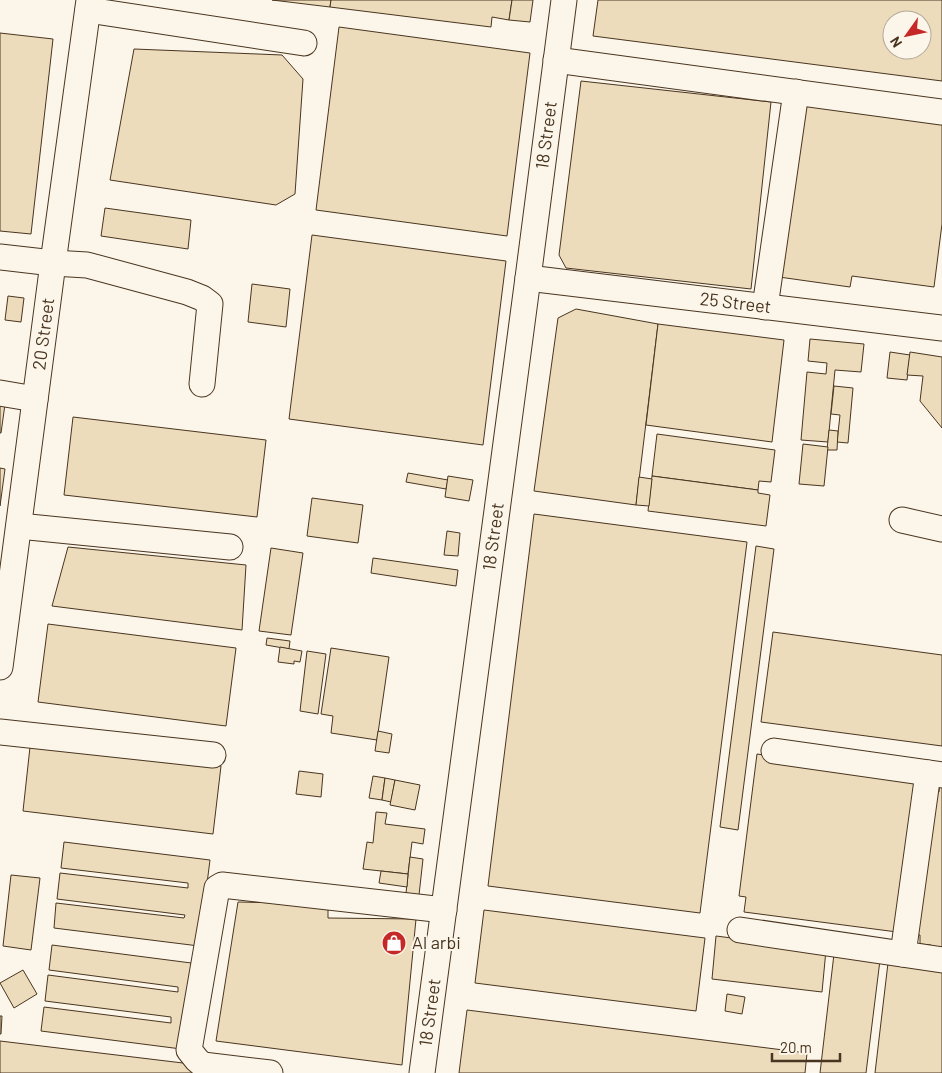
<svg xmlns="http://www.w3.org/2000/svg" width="942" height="1073" font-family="Barlow,sans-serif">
<rect width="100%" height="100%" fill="#fbf6e9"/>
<g fill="#ecdcbc" stroke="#4a3520" fill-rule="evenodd">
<path d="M272,0H331L330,7Z"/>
<path d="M331,0H512L509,20L492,17L491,27L330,7Z"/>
<path d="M512,0H533L530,22L509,20Z"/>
<path d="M598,0H942V81L593,36ZM892,20H922V50H892Z"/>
<path d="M339,27L530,53L507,236L316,210Z"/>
<path d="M0,33L53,39L31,234L0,231Z"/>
<path d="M134,49L282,55L303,79L295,194L276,205L110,180Z"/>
<path d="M581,81L771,102L751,289L566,268L559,255Z"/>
<path d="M803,102L942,122V224L934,287L852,276L850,287L779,277Z"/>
<path d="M105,208L191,220L188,249L101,236Z"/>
<path d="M312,235L506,261L483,445L289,419Z"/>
<path d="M252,284L290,289L286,327L248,322Z"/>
<path d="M8,296L24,298L21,322L5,320Z"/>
<path d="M576,309L658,324L636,505L534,491L558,318Z"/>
<path d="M658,324L784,340L772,442L646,425Z"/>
<path d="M810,339L864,344L861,372L835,370L828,442L801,440L807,372L826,374L827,363L808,361Z"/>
<path d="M890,352L910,355L907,380L887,378Z"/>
<path d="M910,352L942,357V428L920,401L923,376L907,375Z"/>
<path d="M834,386L853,388L848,443L837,442L840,415L831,414Z"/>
<path d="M0,396L6,397L1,433H0Z"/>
<path d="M73,417L266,440L257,517L64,495Z"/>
<path d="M829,430L838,431L837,450H827Z"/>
<path d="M657,434L775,450L771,482L759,481L758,490L652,476Z"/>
<path d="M803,444L828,447L824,486L799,484Z"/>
<path d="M0,468L5,469L0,506Z"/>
<path d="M408,473L448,480L446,489L406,482Z"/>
<path d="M448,476L473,480L469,501L445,497Z"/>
<path d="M652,476L758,490V493L770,495L766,526L648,511Z"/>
<path d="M639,477L652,479L649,506L636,505Z"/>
<path d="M312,498L363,505L358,543L307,536Z"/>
<path d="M534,514L747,542L700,913L488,886Z"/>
<path d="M447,531L460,533L458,556L444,555Z"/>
<path d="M756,546L774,549L738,830L720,827Z"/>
<path d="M68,547L246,565L242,630L52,606Z"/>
<path d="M271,548L303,553L291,635L259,631Z"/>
<path d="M373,558L458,570L456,586L371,573Z"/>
<path d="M48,624L236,648L226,726L38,702Z"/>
<path d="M773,632L942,655V746L761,722Z"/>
<path d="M267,638L290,641L289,649L266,645Z"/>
<path d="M280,647L302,651L300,662L294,661V664L278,662Z"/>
<path d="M331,648L389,657L377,740L331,733L333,716L321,714Z"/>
<path d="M307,651L326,654L318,714L300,711Z"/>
<path d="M378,731L392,734L389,753L375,751Z"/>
<path d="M30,747L221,766L213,834L23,811Z"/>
<path d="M757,754L917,776L897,932L744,912L746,897L739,896Z"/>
<path d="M299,771L323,774L321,797L296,794Z"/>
<path d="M373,776L385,778L382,800L369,798Z"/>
<path d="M940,776H942V951L931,949V945L920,944V935L915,934L930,792H939Z"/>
<path d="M385,778L395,780L391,802L382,800Z"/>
<path d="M395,780L420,785L415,810L390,805Z"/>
<path d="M376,812L387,813L385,824L425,829L423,844L412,842L408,874L363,869L367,842L373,843Z"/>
<path d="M64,842L210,860L199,946L54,928L56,903L184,918L185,915L57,899L60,873L188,888V883L61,868Z"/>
<path d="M410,857L423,859L419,895L406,893Z"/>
<path d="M381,871L408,874L407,887L379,883Z"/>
<path d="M11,875L40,878L31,950L3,946Z"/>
<path d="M238,902L328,904V918L416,919L402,1065L216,1041Z"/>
<path d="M484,910L705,938L696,1011L475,983Z"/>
<path d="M716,936L826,950L822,992L712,979Z"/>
<path d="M52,945L199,964L189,1050L41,1031L44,1007L171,1023V1017L45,1001L48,975L178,992V987L49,970Z"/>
<path d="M834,954L880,960L866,1073H820Z"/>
<path d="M888,963L942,970V1073H875Z"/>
<path d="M23,970L37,994L14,1008L0,983Z"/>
<path d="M727,994L745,997L742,1014L725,1011Z"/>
<path d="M467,1010L807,1053L805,1073H459Z"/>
<path d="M0,1016H2L1,1034H0Z"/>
<path d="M0,1041L266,1073H0Z"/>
</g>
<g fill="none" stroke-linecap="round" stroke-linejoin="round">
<defs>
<g id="minor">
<path d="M88,10L304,43"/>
<path d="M556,60L942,112"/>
<path d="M0,257L53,263L87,265L187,292L202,298L210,304L202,384"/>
<path id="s1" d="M528,278L942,328"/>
<path d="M765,307L796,92"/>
<path d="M0,393L35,399"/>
<path d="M902,520L942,529"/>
<path d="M19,526L230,547"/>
<path id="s2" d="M0,667L53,263L89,0"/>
<path d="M0,732L213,755"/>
<path d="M774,751L942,775"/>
<path d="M740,930L942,960"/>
<path d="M903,954L928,773"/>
<path d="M270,1073L203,1065L197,1060L189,1050L217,888L222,885L444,910"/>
<path id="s3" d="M422,1073L528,278L564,0"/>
</g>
</defs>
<use href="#minor" stroke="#4a3520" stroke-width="27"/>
<use href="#minor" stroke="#fbf6e9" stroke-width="25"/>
</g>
<defs>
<symbol id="shop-disc" viewBox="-11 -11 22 22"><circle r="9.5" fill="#c62828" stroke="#fbf6e9"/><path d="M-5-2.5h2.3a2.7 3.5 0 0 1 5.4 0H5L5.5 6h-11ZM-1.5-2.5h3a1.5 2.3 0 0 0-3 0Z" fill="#fff"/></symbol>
</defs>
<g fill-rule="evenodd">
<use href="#shop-disc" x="380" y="929" width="28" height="28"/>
</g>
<g text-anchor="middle" stroke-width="4" stroke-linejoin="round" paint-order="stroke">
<g font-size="18" fill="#4a3520" stroke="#fbf6e9">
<text dy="6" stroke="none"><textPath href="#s3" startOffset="946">18 Street</textPath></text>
<text dy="6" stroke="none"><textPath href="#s1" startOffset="209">25 Street</textPath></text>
<text dy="6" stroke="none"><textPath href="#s2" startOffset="336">20 Street</textPath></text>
<text dy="6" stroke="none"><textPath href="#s3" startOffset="541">18 Street</textPath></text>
<text dy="6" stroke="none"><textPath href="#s3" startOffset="61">18 Street</textPath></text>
</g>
<g font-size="18" fill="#4a3520" stroke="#fbf6e9" text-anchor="start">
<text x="412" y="949">Al arbi</text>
</g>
</g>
<g transform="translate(907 35) rotate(237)"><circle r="24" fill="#fbf6e9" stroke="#b4a999"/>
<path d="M0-4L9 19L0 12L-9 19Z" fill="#c62828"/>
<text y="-8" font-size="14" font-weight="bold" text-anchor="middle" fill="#4a3520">N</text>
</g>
<path d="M772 1053v8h68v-8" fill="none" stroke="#4a3520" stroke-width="2.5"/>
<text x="780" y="1053" font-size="15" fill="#4a3520" stroke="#fbf6e9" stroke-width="4" paint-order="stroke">20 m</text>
</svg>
